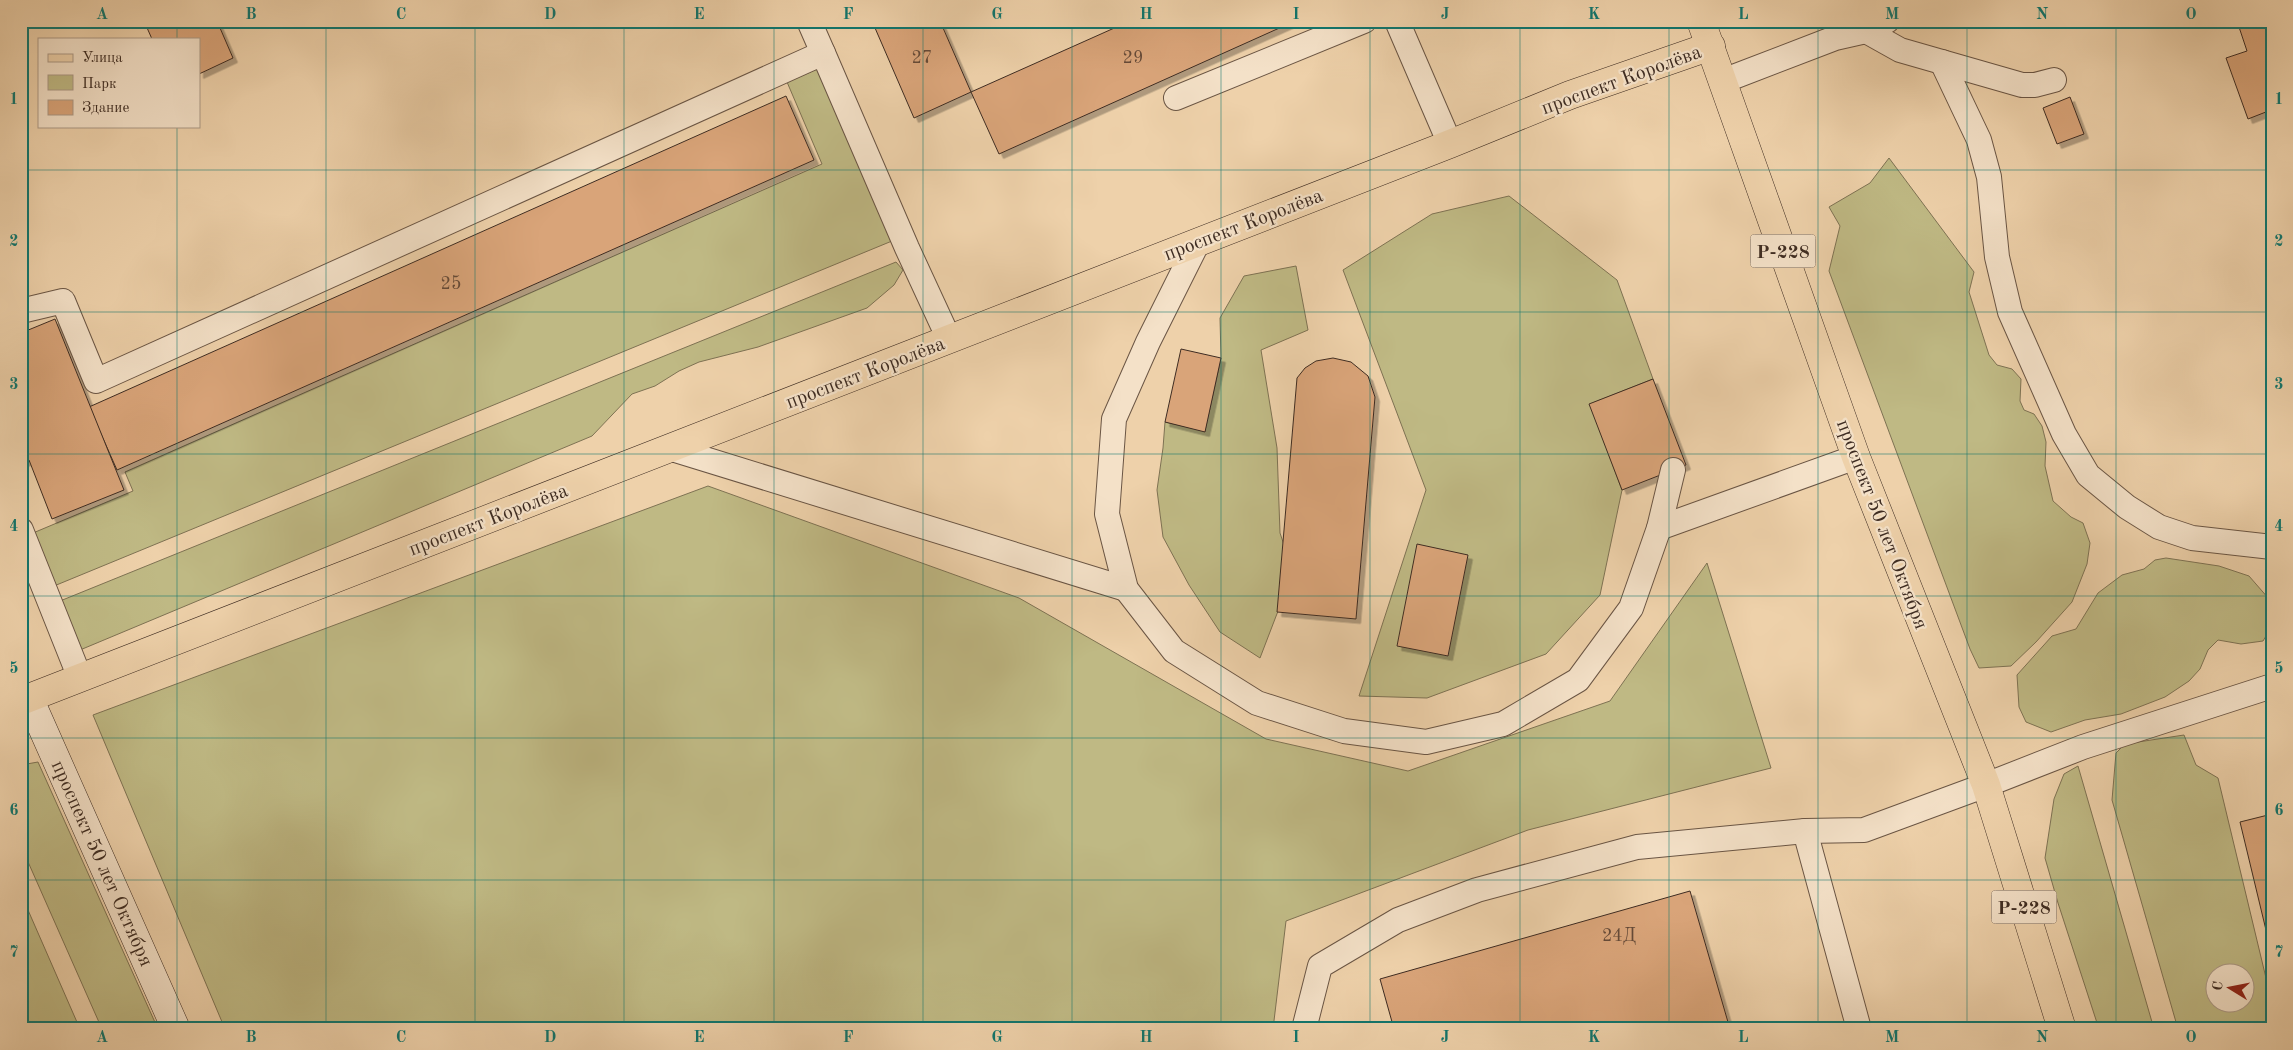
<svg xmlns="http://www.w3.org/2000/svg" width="2293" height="1050" font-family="'Old Standard TT',serif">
<defs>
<filter id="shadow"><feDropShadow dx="4.5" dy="4.5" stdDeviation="0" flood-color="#0004"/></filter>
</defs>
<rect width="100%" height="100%" fill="#eed1aa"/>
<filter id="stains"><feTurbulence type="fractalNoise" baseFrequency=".004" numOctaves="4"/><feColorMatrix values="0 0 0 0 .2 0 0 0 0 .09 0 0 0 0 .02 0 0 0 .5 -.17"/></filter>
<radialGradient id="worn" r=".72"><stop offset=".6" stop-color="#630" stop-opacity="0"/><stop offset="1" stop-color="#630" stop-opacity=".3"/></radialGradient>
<g fill="#bfb984" stroke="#7e7253" fill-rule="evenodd">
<path d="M817,69L892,241L54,586L33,533L133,491L125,472L822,164L787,82Z"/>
<path d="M1889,158L1974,272L1969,292L1989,355L1997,365L2012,369L2021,379L2020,401L2024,410L2034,414L2042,426L2046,442L2045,466L2053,501L2071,517L2083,523L2090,543L2087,564L2072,602L2036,642L2011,666L1979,668L1970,649L1829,271L1840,226L1829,207L1870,183Z"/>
<path d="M1509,196L1617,280L1653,379L1590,404L1622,490L1600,595L1546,654L1427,698L1359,696L1426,490L1343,270L1432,214Z"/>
<path d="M896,262L903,270L894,285L867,308L758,347L699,362L679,371L655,386L632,394L592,436L80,650L60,601Z"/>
<path d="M1296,266L1308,330L1261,350L1277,448L1280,533L1293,572L1260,658L1220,632L1189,585L1163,537L1157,490L1163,448L1165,422L1205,431L1221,358L1220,318L1244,276Z"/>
<path d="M708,486L1019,598L1266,739L1408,771L1610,701L1707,563L1771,768L1528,830L1286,921L1273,1029H225L93,715Z"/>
<path d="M2166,558L2219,566L2249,576L2269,599L2271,628L2263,641L2241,644L2218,640L2208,650L2200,669L2189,681L2165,697L2121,714L2085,720L2051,732L2026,722L2019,707L2017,675L2052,636L2076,629L2098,593L2122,575L2144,569L2155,560Z"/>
<path d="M2184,735L2196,765L2218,778L2272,1003V1029H2178L2112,800L2116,753L2125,744ZM2216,972H2246V1002H2216Z"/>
<path d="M38,762L158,1029H102L21,846V765Z"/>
<path d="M2078,766L2154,1029H2099L2058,903L2045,858L2054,799L2064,774Z"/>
<path d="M21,894L80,1029H21Z"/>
</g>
<g fill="#d9a479" stroke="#3e2c22" filter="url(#shadow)">
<path d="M144,21H217L233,58L199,74V39H152Z"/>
<path d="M872,21H940L971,92L914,118Z"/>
<path d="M1130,21H1295L999,154L971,92Z"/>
<path d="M2237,21H2272V114L2271,110L2248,119L2226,58L2247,51Z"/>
<path d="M786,96L814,160L117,470L89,407Z"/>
<path d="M2070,97L2084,134L2057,144L2043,108Z"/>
<path d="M55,319L124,490L52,519L29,460L21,463V333Z"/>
<path d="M1181,349L1221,358L1205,432L1165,422Z"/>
<path d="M1333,358L1351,362L1368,376L1375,397L1356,619L1277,612L1297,378L1305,368L1316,361Z"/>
<path d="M1653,379L1686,465L1622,490L1589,404Z"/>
<path d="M1417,544L1468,555L1448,656L1397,646Z"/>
<path d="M2272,814V955L2240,822Z"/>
<path d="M1690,891L1730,1029H1394L1380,979Z"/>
</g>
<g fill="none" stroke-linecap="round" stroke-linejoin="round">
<defs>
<g id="lane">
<path d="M809,21L823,53"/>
<path d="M1397,21L1450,144"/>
<path d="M1866,31L1900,50L2022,85H2035L2054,80"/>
<path d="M1942,62L1979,140L1989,177L1997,257L2010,312L2064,434L2088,475L2127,507L2159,527L2192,538L2272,547"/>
<path d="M1723,81L1835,38L1866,31L1887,21"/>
<path d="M1176,98L1364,21"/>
<path d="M1198,242L1148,342L1114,419L1107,514L1126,589L1174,651L1257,703L1344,731L1426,742L1503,724L1578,680L1631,608L1659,528L1673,470"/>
<path d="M21,311L63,301L96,381L823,53L907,248L949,339"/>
<path d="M669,448L1126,589"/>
<path d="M1659,528L1856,457"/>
<path d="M21,530L80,678"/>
<path d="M1805,831L1859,1029"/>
<path d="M1304,1029L1320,966L1398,920L1477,890L1637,847L1805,831L1864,830L1986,785L2083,747L2272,686"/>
</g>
<path id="secondary" d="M29,698L176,1029"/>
<g id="primary">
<path d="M1701,21L1856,457L1986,785L2062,1029"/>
<path d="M21,701L1450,144L1570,95L1711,46"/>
</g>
</defs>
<use href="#lane" stroke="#6a5544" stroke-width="26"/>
<use href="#secondary" stroke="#3e2c22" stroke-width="29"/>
<use href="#primary" stroke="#3e2c22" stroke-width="29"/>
<use href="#lane" stroke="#f4e1c8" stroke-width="24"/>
<use href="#secondary" stroke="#f4e1c8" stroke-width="28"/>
<use href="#primary" stroke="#eed1aa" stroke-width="28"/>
</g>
<path fill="none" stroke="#0f766e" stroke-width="1" stroke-opacity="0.55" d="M177,21V39M326,21V1029M475,21V1029M624,21V1029M774,21V1029M923,21V1029M1072,21V1029M1221,21V1029M1370,21V1029M1520,21V1029M1669,21V1029M1818,21V1029M1967,21V1029M2116,21V1029M177,126V1029M21,170H2272M21,312H2272M21,454H2272M21,596H2272M21,738H2272M21,880H2272"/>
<g text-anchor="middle" stroke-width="4.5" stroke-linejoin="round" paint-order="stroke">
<g font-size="18" fill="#654a38">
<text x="922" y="63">27</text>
<text x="1133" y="63">29</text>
<text x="451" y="289">25</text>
<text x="1619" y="941">24Д</text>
</g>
<g fill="#f4e1c8" stroke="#756254" stroke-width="1">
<rect x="1750.5" y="234.5" width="65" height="33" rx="4"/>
<rect x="1991.5" y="890.5" width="65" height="33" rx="4"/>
</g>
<g font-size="19" font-weight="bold" fill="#3e2c22">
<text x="1783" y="258">Р-228</text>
<text x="2024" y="914">Р-228</text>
</g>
<g font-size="20" fill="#3e2c22" stroke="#f4e1c8">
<text transform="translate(1621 79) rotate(-20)" y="7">проспект Королёва</text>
<text transform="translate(1243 224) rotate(-21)" y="7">проспект Королёва</text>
<text transform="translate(865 372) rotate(-21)" y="7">проспект Королёва</text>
<text transform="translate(488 519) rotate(-21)" y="7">проспект Королёва</text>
<text transform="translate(1883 524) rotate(69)" y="7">проспект 50 лет Октября</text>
<text transform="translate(103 863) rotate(66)" y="7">проспект 50 лет Октября</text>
</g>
</g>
<rect width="2293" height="1050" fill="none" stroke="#eed1aa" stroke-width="55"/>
<rect x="38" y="38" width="162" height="90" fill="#f4e1c8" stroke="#ab9986"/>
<rect x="48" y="54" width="25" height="8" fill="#eed1aa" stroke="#ab9986"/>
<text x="82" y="62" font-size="15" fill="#3e2c22">Улица</text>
<rect x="48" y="75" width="25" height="15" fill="#bfb984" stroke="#ab9986"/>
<text x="82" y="88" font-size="15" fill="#3e2c22">Парк</text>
<rect x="48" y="100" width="25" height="15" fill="#d9a479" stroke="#ab9986"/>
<text x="82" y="112" font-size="15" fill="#3e2c22">Здание</text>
<g transform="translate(2230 988) rotate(280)"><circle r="24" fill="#f4e1c8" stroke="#ab9986"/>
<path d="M0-4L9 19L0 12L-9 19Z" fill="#8f2418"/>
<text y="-8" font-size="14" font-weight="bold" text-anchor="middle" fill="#3e2c22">С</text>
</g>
<rect x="28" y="28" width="2238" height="994" fill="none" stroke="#0f766e" stroke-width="2"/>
<g font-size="16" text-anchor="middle" font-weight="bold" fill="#0f766e">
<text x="102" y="19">A</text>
<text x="251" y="19">B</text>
<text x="401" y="19">C</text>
<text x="550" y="19">D</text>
<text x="699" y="19">E</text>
<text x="848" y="19">F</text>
<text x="997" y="19">G</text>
<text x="1146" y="19">H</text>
<text x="1296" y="19">I</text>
<text x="1445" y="19">J</text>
<text x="1594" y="19">K</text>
<text x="1743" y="19">L</text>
<text x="1892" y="19">M</text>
<text x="2042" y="19">N</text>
<text x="2191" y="19">O</text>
<text x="14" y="104">1</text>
<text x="2279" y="104">1</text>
<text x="14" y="246">2</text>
<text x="2279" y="246">2</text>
<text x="14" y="389">3</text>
<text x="2279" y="389">3</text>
<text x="14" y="531">4</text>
<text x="2279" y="531">4</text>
<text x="14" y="673">5</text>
<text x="2279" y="673">5</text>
<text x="14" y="815">6</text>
<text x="2279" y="815">6</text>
<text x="14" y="957">7</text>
<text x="2279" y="957">7</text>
<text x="102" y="1042">A</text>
<text x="251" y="1042">B</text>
<text x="401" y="1042">C</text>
<text x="550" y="1042">D</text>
<text x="699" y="1042">E</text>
<text x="848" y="1042">F</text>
<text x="997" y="1042">G</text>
<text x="1146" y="1042">H</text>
<text x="1296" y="1042">I</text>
<text x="1445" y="1042">J</text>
<text x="1594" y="1042">K</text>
<text x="1743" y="1042">L</text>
<text x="1892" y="1042">M</text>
<text x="2042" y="1042">N</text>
<text x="2191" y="1042">O</text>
</g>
<rect width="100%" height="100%" filter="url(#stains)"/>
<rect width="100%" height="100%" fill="url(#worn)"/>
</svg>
